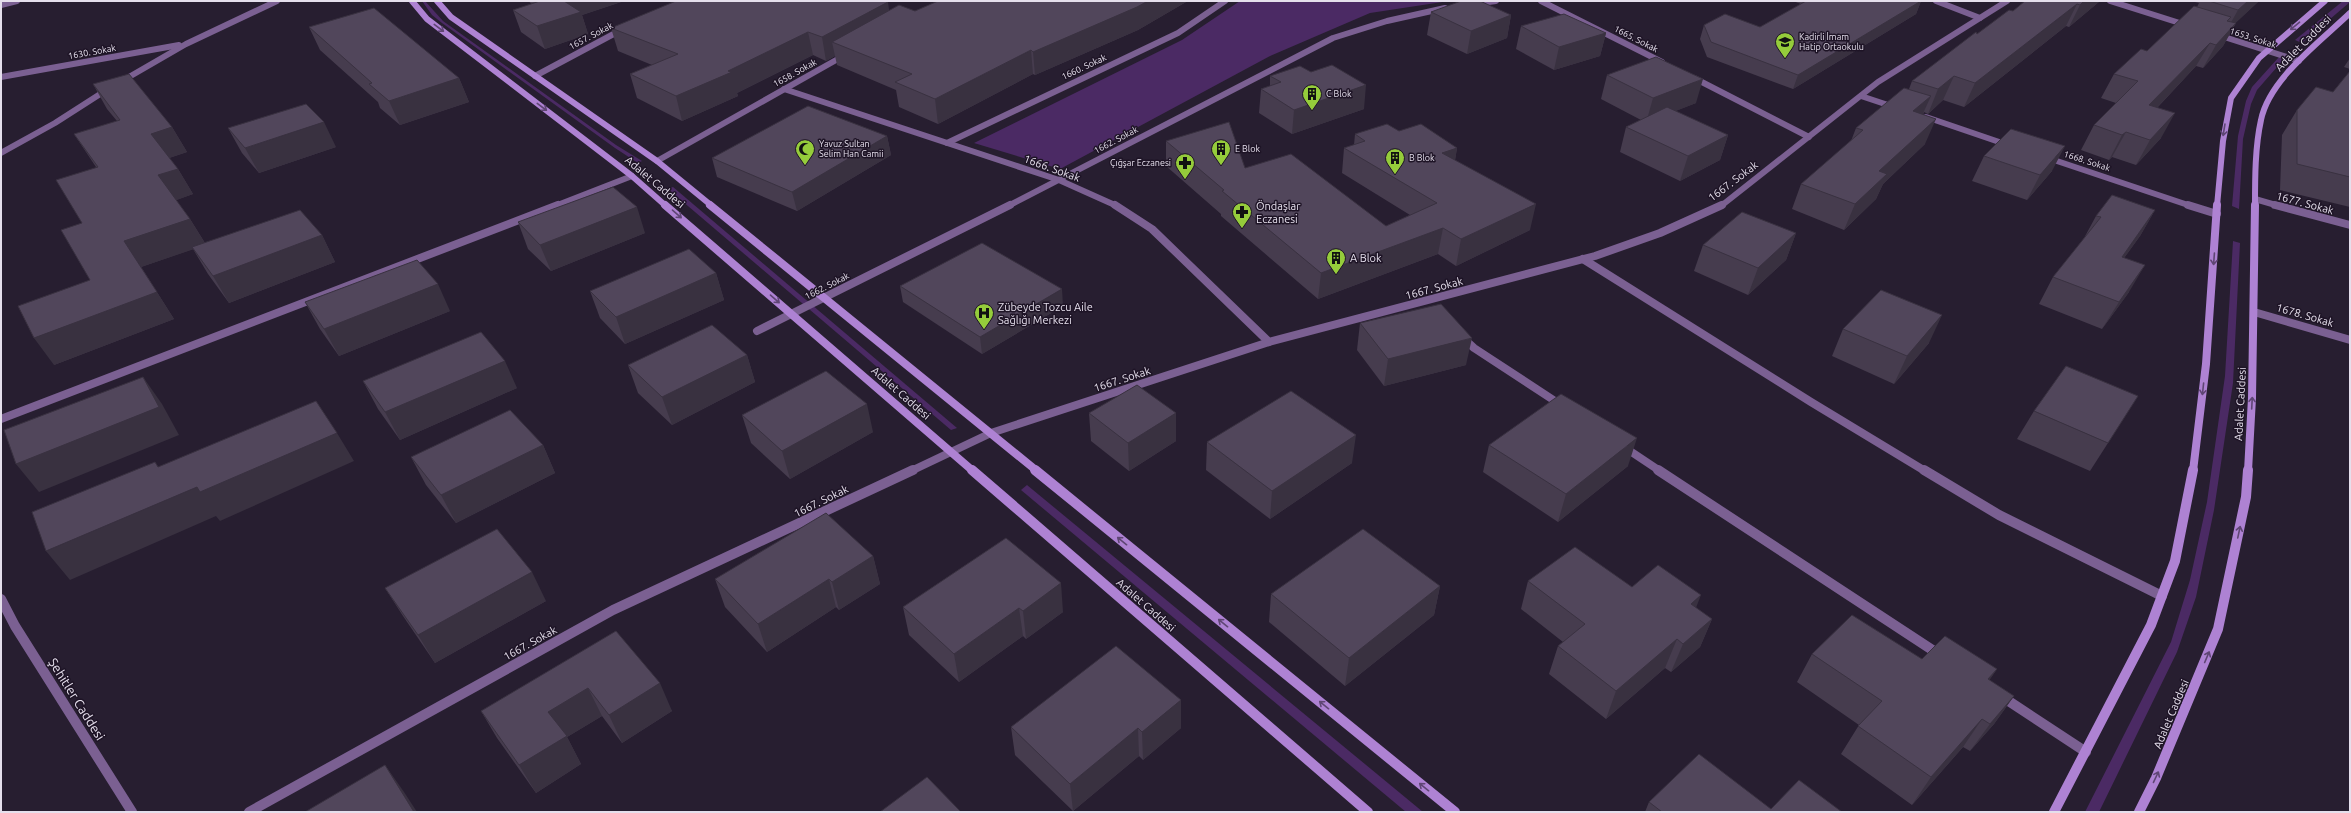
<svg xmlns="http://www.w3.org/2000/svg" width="2351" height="813" font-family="Ubuntu,sans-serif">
<rect width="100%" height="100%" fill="#271e30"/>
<g fill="#4b2a64">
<path d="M422,1H425L443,21L616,145L642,161L638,163L615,148L442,23L432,15Z"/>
<path d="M1240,1H1449L1370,13L1270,56L1060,169L974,143L1182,40Z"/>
<path d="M2343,1L2350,2L2302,43L2295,40Z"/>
<path d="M2279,57L2284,59L2257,90L2251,104L2243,139L2239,209L2232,206L2238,136L2246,101L2252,87Z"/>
<path d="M673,187L957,428L951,430L668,189Z"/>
<path d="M2233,241L2240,243L2233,383L2214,510L2196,597L2177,652L2099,812H2085L2171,642L2190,580L2207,502L2225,376Z"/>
<path d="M1027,485L1423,812H1406L1021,490Z"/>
</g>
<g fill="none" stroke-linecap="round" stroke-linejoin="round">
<g stroke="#7b6092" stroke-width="6">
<path d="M1541,1L1662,62"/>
<path d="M1936,1L1980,18"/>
<path d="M2110,1L2186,25"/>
<path d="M1473,4L1496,1"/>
<path d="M1,5L17,1"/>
<path d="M2218,35L2299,61"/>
<path d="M535,76L623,29"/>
<path d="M1,77L179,45"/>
<path d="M1694,78L1809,137"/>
<path d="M122,81L186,44L277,1"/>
<path d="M784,89L1059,180L1117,206"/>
<path d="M1861,96L1894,107"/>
<path d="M1926,117L2008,145"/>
<path d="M947,143L1178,33L1225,1"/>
<path d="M1,153L55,123L108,89"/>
<path d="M2048,158L2191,206"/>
<path d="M657,161L845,55"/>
<path d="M2255,199L2279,206"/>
<path d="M555,206L632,176"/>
<path d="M1008,206L1333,38L1387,21L1445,8"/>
<path d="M1721,206L1878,82L2007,1"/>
</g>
<g stroke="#7b6092" stroke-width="8">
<path d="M1115,205L1152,229L1269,342"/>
<path d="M2188,205L2217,214"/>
<path d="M2275,205L2350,225"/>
<path d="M1583,259L1811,402L1925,471"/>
<path d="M2254,312L2350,340"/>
<path d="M757,331L1010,205"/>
<path d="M1462,337L1474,348L1561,405"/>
<path d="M1,419L558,205"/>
<path d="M1624,447L1660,471"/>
<path d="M911,471L991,433L1269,342L1595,256L1660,233L1722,205"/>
</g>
<g stroke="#7b6092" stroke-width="10">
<path d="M1658,470L1940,655"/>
<path d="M1924,470L1999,515L2162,596"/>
<path d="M1,599L15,626L132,812"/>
<path d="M2001,696L2086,752"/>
<path d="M249,812L613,610L913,470"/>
</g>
<g stroke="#ae82d3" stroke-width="6">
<path d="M412,1L427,19L632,176L666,206"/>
<path d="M437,1L451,17L657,161L712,206"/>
<path d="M2217,206L2223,141L2231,98L2259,58L2325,1"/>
<path d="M2255,206C2255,178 2255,147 2261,120C2269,79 2321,41 2350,13"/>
</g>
<g stroke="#ae82d3" stroke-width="8">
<path d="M665,205L973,471"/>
<path d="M710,205L1037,471"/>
<path d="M2193,471L2206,364L2217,205"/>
<path d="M2248,471L2252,398L2255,205"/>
</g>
<g stroke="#ae82d3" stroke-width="10">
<path d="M972,470L1368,812"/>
<path d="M1035,470L1455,812"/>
<path d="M2054,812L2151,625L2175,561L2193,470"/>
<path d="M2139,812L2156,778L2218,629L2246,497L2248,470"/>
</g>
</g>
<g fill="#463c4e">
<path d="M528,1H624L582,15L588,34L545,49L521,32L513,10L532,4Z"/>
<path d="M938,1H1186V2L1138,30L1035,75L1033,74L938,124L899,107L896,90L837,65L835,56L826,61L813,55L737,93L738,96L682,121L637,98L630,74L652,65L618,51L611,28L889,11H915Z"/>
<path d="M1793,1H1921L1916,14L1793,89L1707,57L1700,39L1704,25L1760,27L1801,4Z"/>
<path d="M2025,1H2100L2069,27L2066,26L1964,107L1943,100L1928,114L1924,112L1923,115L1925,144L1883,184L1876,199L1844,230L1792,209L1801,184L1851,141L1856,128L1909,89L1912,81L1977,34L2013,11Z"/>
<path d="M2191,1H2259L2235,23H2236L2223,46L2203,68L2196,66L2157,108L2161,138L2136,165L2112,157L2109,160L2081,150L2094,125L2116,103L2101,98L2114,74L2147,51L2197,7L2199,3Z"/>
<path d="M1431,12L1511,15L1507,38L1467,54L1427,35Z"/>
<path d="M1521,26L1606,33L1600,56L1554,70L1516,49Z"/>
<path d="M309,27L459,78L469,102L400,125L380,108L378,102L320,50Z"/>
<path d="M2350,58V69L2344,67Z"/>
<path d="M2350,71V207L2280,190L2282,135L2297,110L2333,92Z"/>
<path d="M1311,72L1364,109L1292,134L1259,113L1261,89L1270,86V76Z"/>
<path d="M1607,75L1696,103L1675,111L1728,135L1720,160L1680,181L1620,152L1626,127L1641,120L1601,99Z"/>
<path d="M93,84L172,127L187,152L169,158L178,169L193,194L176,200L190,219L205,243L322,235L335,262L229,303L208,274L193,249L141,267L174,319L54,365L90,280L82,223L96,167L74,134L117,121L107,109Z"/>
<path d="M228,128L336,147L259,173L242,153Z"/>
<path d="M1399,131L1457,148L1455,160L1530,230L1456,266L1438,254L1318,299L1221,216V214L1166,166V141L1245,168L1386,226L1410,215L1342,173L1344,148L1354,145L1355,134Z"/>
<path d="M887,136L891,155L797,211L717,177L712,158Z"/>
<path d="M1984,156L2052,171L2027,200L1972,181Z"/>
<path d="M2155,210L2140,236L2124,258L2129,292L2102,329L2039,304L2053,277L2083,240L2096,216Z"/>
<path d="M518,222L645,233L551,271L528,249Z"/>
<path d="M1796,233L1786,260L1748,295L1694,271L1703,245Z"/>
<path d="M716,273L724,300L625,344L600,318L590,291Z"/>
<path d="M900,286L1063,306L982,354L903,302Z"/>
<path d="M305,302L450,311L339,356L320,329Z"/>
<path d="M1360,323L1466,365L1384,386L1357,350Z"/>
<path d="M1843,329L1929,343L1894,384L1832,356Z"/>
<path d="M747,355L755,382L672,425L638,393L628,365Z"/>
<path d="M363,381L517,388L400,440L378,409Z"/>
<path d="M2034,411L2108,443L2090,471L2017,439Z"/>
<path d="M1089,413L1176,441L1129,471L1091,441Z"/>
<path d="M742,415L873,432L790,479L751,443Z"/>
<path d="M1207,442L1352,463L1270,519L1206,470Z"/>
<path d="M543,445L555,473L456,523L426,485L411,457Z"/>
<path d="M1489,445L1628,466L1558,522L1483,472Z"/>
<path d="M1006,538L1063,612L1026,639L1023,636L959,682L909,635L903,607Z"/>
<path d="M873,556L880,584L839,610L836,607L767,652L725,607L715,579Z"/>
<path d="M1528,581L1696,608L1712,619L1700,647L1671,672L1665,668L1606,719L1549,674L1558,646L1563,642L1521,609Z"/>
<path d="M1440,586L1434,615L1345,686L1269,622L1271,594Z"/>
<path d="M385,588L546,601L435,663L403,616Z"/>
<path d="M616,631L672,711L622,743L602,716L567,737L581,764L536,793L497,738L481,711Z"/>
<path d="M1812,654L1922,659L1997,669L1989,680L2014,696L1994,724L1970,751L1963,747L1912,805L1841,754L1859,725L1797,682Z"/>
<path d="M1011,727L1181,728L1143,760L1139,756L1073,811L1015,755Z"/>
<path d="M1649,802L1771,809L1842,812H1645Z"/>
</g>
<g fill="#393140">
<path d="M559,1H624L582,15L588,34L545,49L537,26Z"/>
<path d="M1148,1H1186V2L1138,30L1035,75L1033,52Z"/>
<path d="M1921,1L1916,14L1793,89L1798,75Z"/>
<path d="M2084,1H2100L2069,27L2080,5Z"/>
<path d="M2248,1H2259L2225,33L2238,10Z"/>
<path d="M888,2L891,24L832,42L835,56L826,61L822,37Z"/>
<path d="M2077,4L2066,26L1964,107L1975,83Z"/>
<path d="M1511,15L1507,38L1467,54L1471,31Z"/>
<path d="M2236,23L2223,46L2203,68L2216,45Z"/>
<path d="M808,32L813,55L737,93L738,96L682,121L676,96Z"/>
<path d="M1606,33L1600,56L1554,70L1559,47Z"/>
<path d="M2210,43L2196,66L2136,130L2149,105Z"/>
<path d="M1031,50L1033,74L938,124L935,99Z"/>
<path d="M1954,76L1943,100L1928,114L1938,89Z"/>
<path d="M459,78L469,102L400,125L389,101Z"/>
<path d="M1703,79L1696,103L1646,123L1653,98Z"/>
<path d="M1366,85L1364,109L1292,134L1294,110Z"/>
<path d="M1931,96L1920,120L1913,111Z"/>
<path d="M2175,113L2161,138L2136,165L2150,140Z"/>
<path d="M1936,119L1925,144L1883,184L1876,199L1844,230L1855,204L1879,171Z"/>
<path d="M324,122L336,147L259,173L245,148Z"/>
<path d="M172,127L187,152L166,159L151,134Z"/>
<path d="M2126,132L2112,157L2109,160L2122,135Z"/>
<path d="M1728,135L1720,160L1680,181L1688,156Z"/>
<path d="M887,136L891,155L797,211L792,192Z"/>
<path d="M2065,146L2052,171L2027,200L2040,175Z"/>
<path d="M1457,148L1453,173L1442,153Z"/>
<path d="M178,169L193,194L174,201L158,175Z"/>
<path d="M1536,204L1530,230L1456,266L1461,239Z"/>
<path d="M637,207L645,233L551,271L540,245Z"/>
<path d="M2155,210L2140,236L2106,283L2122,257Z"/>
<path d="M190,219L206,245L141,267L174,319L54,365L34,338L157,292L124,241Z"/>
<path d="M1443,228L1438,254L1318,299L1321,273Z"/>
<path d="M1796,233L1786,260L1748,295L1758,268Z"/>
<path d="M322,235L335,262L229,303L213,276Z"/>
<path d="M2145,265L2129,292L2102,329L2119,302Z"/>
<path d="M716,273L724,300L625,344L616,317Z"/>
<path d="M438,284L450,311L339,356L324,329Z"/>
<path d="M1062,289L1063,306L982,354L980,337Z"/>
<path d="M1942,315L1929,343L1894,384L1907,356Z"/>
<path d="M1472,338L1466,365L1384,386L1388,359Z"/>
<path d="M747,355L755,382L672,425L662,397Z"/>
<path d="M505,361L517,388L400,440L385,412Z"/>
<path d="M143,377L162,404L179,435L39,492L16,464Z"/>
<path d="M867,404L873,432L790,479L782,451Z"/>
<path d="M1176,413V441L1129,471L1128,443Z"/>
<path d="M337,433L354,461L220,521L216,516L70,580L46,551L197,487Z"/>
<path d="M1356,435L1352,463L1270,519L1272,491Z"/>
<path d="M1637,438L1628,466L1558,522L1566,494Z"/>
<path d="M543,445L555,473L456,523L441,495Z"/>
<path d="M873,556L880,584L839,610L832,582Z"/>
<path d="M532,572L546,601L435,663L418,635Z"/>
<path d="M829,579L836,607L767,652L758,624Z"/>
<path d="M1061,583L1063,612L1026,639L1023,611Z"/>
<path d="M1440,586L1434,615L1345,686L1349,658Z"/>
<path d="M1701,595L1690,623L1691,604Z"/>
<path d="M1019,608L1023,636L959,682L954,654Z"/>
<path d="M1712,619L1700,647L1671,672L1683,644Z"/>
<path d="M1677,639L1665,668L1606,719L1616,691Z"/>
<path d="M1997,669L1978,697L1988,679Z"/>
<path d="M660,683L672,711L622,743L609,715Z"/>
<path d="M588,688L602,716L567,737L581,764L536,793L519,765L548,712Z"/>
<path d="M2014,696L1994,724L1970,751L1990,724Z"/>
<path d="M1181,700V728L1143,760L1142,732Z"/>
<path d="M1982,719L1963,747L1912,805L1931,777Z"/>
<path d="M1138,728L1139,756L1073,811L1070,784Z"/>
<path d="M385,765L404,792L417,812H414Z"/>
</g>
<g fill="#51465b" stroke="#393140">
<path d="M540,1H564L581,12L537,26L513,10Z"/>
<path d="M676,1H885L888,2L822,37L808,32L728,71L732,72L676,96L630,74L678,54L611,28Z"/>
<path d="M938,1H1148L1137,7L1033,52L1031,50L935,99L895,82L912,74L832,42L899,5L915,11Z"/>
<path d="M1461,1H1480L1511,15L1471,31L1431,12Z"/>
<path d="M1806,1H1921L1798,75L1711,42L1704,25L1725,14L1760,27Z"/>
<path d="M2025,1H2084L2080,5L2077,4L1975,83L1954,76L1938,89L1912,81L1976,32L1977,34L2009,10L2013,11Z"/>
<path d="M2209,1H2248L2238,10Z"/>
<path d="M2194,6L2231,17L2227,21L2236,23L2216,45L2210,43L2149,105L2175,113L2150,140L2126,132L2122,135L2094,125L2138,81L2114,74L2141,49L2147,51Z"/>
<path d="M374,8L459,78L389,101L369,84L372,83L309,27Z"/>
<path d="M1564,14L1606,33L1559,47L1521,26Z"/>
<path d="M1656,57L1703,79L1653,98L1607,75Z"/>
<path d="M1332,65L1366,85L1294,110L1261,89L1281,82L1270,76L1300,66L1311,72Z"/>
<path d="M2350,71V177L2297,164V110L2316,87L2333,92Z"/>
<path d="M129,74L172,127L151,134L178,169L158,175L190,219L124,241L157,292L34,338L18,306L90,280L61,230L82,223L56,180L98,167L74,134L120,120L93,84Z"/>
<path d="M1904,88L1931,96L1913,111L1936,119L1879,171L1887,174L1855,204L1801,184L1863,130L1856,128Z"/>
<path d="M306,104L324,122L245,148L228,128Z"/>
<path d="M808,106L887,136L792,192L712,158Z"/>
<path d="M1667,107L1728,135L1688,156L1626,127Z"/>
<path d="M1229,122L1245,168L1291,154L1386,226L1437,203L1344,148L1365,141L1355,134L1387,124L1399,131L1421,124L1457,148L1442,153L1536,204L1461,239L1443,228L1321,273L1222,191L1224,190L1166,141Z"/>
<path d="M2011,129L2065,146L2040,175L1984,156Z"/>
<path d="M613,187L637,207L540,245L518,222Z"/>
<path d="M2112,195L2155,210L2122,257L2145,265L2119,302L2053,277L2101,217L2096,216Z"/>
<path d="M300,210L322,235L213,276L192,247Z"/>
<path d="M1742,212L1796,233L1758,268L1703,245Z"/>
<path d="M982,243L1062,289L980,337L900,286Z"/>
<path d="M689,249L716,273L616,317L590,291Z"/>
<path d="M417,260L438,284L324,329L305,302Z"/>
<path d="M1881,290L1942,315L1907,356L1843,329Z"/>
<path d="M1441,304L1472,338L1388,359L1360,323Z"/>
<path d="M712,325L747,355L662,397L628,365Z"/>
<path d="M481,332L505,361L385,412L363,381Z"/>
<path d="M2066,366L2138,396L2108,443L2034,411Z"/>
<path d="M826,371L867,404L782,451L742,415Z"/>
<path d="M143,377L159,407L16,464L4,430Z"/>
<path d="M1137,385L1176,413L1128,443L1089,413Z"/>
<path d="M1291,391L1356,435L1272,491L1207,442Z"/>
<path d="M1561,394L1637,438L1566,494L1489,445Z"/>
<path d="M316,401L337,433L200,492L197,487L46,551L32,512L155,462L158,467Z"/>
<path d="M510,410L543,445L441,495L411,457Z"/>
<path d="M826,513L873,556L832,582L829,579L758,624L715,579Z"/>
<path d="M497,529L532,572L418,635L385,588Z"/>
<path d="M1363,529L1440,586L1349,658L1271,594Z"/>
<path d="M1006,538L1061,583L1023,611L1019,608L954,654L903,607Z"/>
<path d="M1575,547L1632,587L1658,565L1701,595L1691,604L1712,619L1683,644L1677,639L1616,691L1558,646L1585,624L1528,581Z"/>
<path d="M1852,615L1922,659L1945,636L1997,669L1988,679L2014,696L1990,724L1982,719L1931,777L1858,726L1882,701L1812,654Z"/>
<path d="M616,631L660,683L609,715L588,688L548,712L567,736L519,765L481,711Z"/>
<path d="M1116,646L1181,700L1142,732L1138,728L1070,784L1011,727Z"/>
<path d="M1699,754L1771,809L1799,780L1842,812H1662L1649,802Z"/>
<path d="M385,765L414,812H305Z"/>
<path d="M927,777L961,812H880Z"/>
</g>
<defs><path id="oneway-shaft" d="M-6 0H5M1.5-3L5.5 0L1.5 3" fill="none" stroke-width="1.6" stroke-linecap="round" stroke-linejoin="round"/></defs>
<g stroke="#5f4674">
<use href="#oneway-shaft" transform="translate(2295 26) rotate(140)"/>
<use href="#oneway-shaft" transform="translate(439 28) rotate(37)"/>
<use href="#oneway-shaft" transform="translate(542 107) rotate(37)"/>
<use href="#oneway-shaft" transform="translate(2224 130) rotate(99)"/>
<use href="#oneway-shaft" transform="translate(677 214) rotate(41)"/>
<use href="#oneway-shaft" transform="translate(2214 259) rotate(94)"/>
<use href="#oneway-shaft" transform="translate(775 299) rotate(41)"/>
<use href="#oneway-shaft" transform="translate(2203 389) rotate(96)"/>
<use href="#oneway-shaft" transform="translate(2252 403) rotate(-87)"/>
<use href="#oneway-shaft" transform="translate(2239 532) rotate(-78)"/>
<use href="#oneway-shaft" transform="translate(1122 541) rotate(-141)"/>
<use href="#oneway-shaft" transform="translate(1223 623) rotate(-141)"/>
<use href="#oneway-shaft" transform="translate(2207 657) rotate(-67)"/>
<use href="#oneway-shaft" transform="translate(1324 705) rotate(-141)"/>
<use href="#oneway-shaft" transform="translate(2156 777) rotate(-65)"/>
<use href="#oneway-shaft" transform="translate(1424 787) rotate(-141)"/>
</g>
<defs>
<symbol id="school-pin" viewBox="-11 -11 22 30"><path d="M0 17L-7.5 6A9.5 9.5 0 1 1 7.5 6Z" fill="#95cc3b" stroke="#1e1426"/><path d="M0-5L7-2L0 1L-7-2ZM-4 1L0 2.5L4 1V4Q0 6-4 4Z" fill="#111"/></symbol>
<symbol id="building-pin" viewBox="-11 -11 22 30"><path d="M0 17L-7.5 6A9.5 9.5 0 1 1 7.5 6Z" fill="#95cc3b" stroke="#1e1426"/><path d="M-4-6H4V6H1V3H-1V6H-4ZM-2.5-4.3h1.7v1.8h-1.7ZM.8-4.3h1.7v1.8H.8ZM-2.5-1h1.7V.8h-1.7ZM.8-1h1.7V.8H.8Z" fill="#111"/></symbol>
<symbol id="mosque-pin" viewBox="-11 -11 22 30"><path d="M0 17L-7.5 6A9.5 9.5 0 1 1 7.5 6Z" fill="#95cc3b" stroke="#1e1426"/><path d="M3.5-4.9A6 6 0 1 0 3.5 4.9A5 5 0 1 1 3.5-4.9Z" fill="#111"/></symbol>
<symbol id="pharmacy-pin" viewBox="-11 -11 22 30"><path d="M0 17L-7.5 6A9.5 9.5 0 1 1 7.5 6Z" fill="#95cc3b" stroke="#1e1426"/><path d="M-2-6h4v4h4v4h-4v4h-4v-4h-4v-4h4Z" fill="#111"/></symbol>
<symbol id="hospital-pin" viewBox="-11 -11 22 30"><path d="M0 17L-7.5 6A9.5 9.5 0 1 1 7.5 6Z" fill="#95cc3b" stroke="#1e1426"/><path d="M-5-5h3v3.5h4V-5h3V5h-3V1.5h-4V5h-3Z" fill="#111"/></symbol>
</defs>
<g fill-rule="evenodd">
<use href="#school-pin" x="1774" y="31" width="22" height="30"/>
<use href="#building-pin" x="1301" y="83" width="22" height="30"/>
<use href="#mosque-pin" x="794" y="138" width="22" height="30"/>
<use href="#building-pin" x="1210" y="138" width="22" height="30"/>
<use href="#building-pin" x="1384" y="147" width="22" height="30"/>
<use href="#pharmacy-pin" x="1174" y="152" width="22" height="30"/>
<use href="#pharmacy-pin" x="1231" y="201" width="22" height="30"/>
<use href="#building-pin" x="1325" y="247" width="22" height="30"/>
<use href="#hospital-pin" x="973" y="302" width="22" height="30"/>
</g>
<g text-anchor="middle" stroke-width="3" stroke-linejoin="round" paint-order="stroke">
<g font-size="9" fill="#e5dfec" stroke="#1e1426">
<text transform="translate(591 36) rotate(-28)" y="3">1657. Sokak</text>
<text transform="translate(2253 38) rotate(18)" y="3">1653. Sokak</text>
<text transform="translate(1636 39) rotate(27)" y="3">1665. Sokak</text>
<text transform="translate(92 52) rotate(-10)" y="3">1630. Sokak</text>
<text transform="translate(1084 67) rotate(-25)" y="3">1660. Sokak</text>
<text transform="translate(795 73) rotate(-29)" y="3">1658. Sokak</text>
<text transform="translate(1116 140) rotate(-28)" y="3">1662. Sokak</text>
<text transform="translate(2087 161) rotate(18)" y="3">1668. Sokak</text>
<text transform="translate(827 286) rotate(-27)" y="3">1662. Sokak</text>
</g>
<g font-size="9" fill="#e5dfec" stroke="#1e1426" text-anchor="start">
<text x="1799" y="40">Kadirli İmam<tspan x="1799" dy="10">Hatip Ortaokulu</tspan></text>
<text x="1326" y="97">C Blok</text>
<text x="819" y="147">Yavuz Sultan<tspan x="819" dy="10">Selim Han Camii</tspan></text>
<text x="1235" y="152">E Blok</text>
<text x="1409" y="161">B Blok</text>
<text x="1171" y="166" text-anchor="end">Çığşar Eczanesi</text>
</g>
<g font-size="11" fill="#e5dfec" stroke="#1e1426">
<text transform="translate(2303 43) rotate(-45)" y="4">Adalet Caddesi</text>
<text transform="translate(1052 168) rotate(20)" y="4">1666. Sokak</text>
<text transform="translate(1733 181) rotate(-37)" y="4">1667. Sokak</text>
<text transform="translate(655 182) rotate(40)" y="4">Adalet Caddesi</text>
<text transform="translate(2305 203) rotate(15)" y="4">1677. Sokak</text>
<text transform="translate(1434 288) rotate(-15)" y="4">1667. Sokak</text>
<text transform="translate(2305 315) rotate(16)" y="4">1678. Sokak</text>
<text transform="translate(1122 379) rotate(-18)" y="4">1667. Sokak</text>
<text transform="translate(901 393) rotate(41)" y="4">Adalet Caddesi</text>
<text transform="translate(2240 404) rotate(-87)" y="4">Adalet Caddesi</text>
<text transform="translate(821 501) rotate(-26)" y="4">1667. Sokak</text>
<text transform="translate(1146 605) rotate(41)" y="4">Adalet Caddesi</text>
<text transform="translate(530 643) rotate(-29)" y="4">1667. Sokak</text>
<text transform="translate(2171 714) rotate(-67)" y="4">Adalet Caddesi</text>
</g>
<g font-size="11" fill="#e5dfec" stroke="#1e1426" text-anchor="start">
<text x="1256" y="210">Öndaşlar<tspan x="1256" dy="13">Eczanesi</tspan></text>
<text x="1350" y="262">A Blok</text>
<text x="998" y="311">Zübeyde Tozcu Aile<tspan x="998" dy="13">Sağlığı Merkezi</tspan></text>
</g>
<g font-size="13" fill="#e5dfec" stroke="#1e1426">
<text transform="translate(77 699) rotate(58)" y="5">Şehitler Caddesi</text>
</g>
</g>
<rect width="2351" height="813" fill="none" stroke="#e5dfec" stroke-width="4"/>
</svg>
